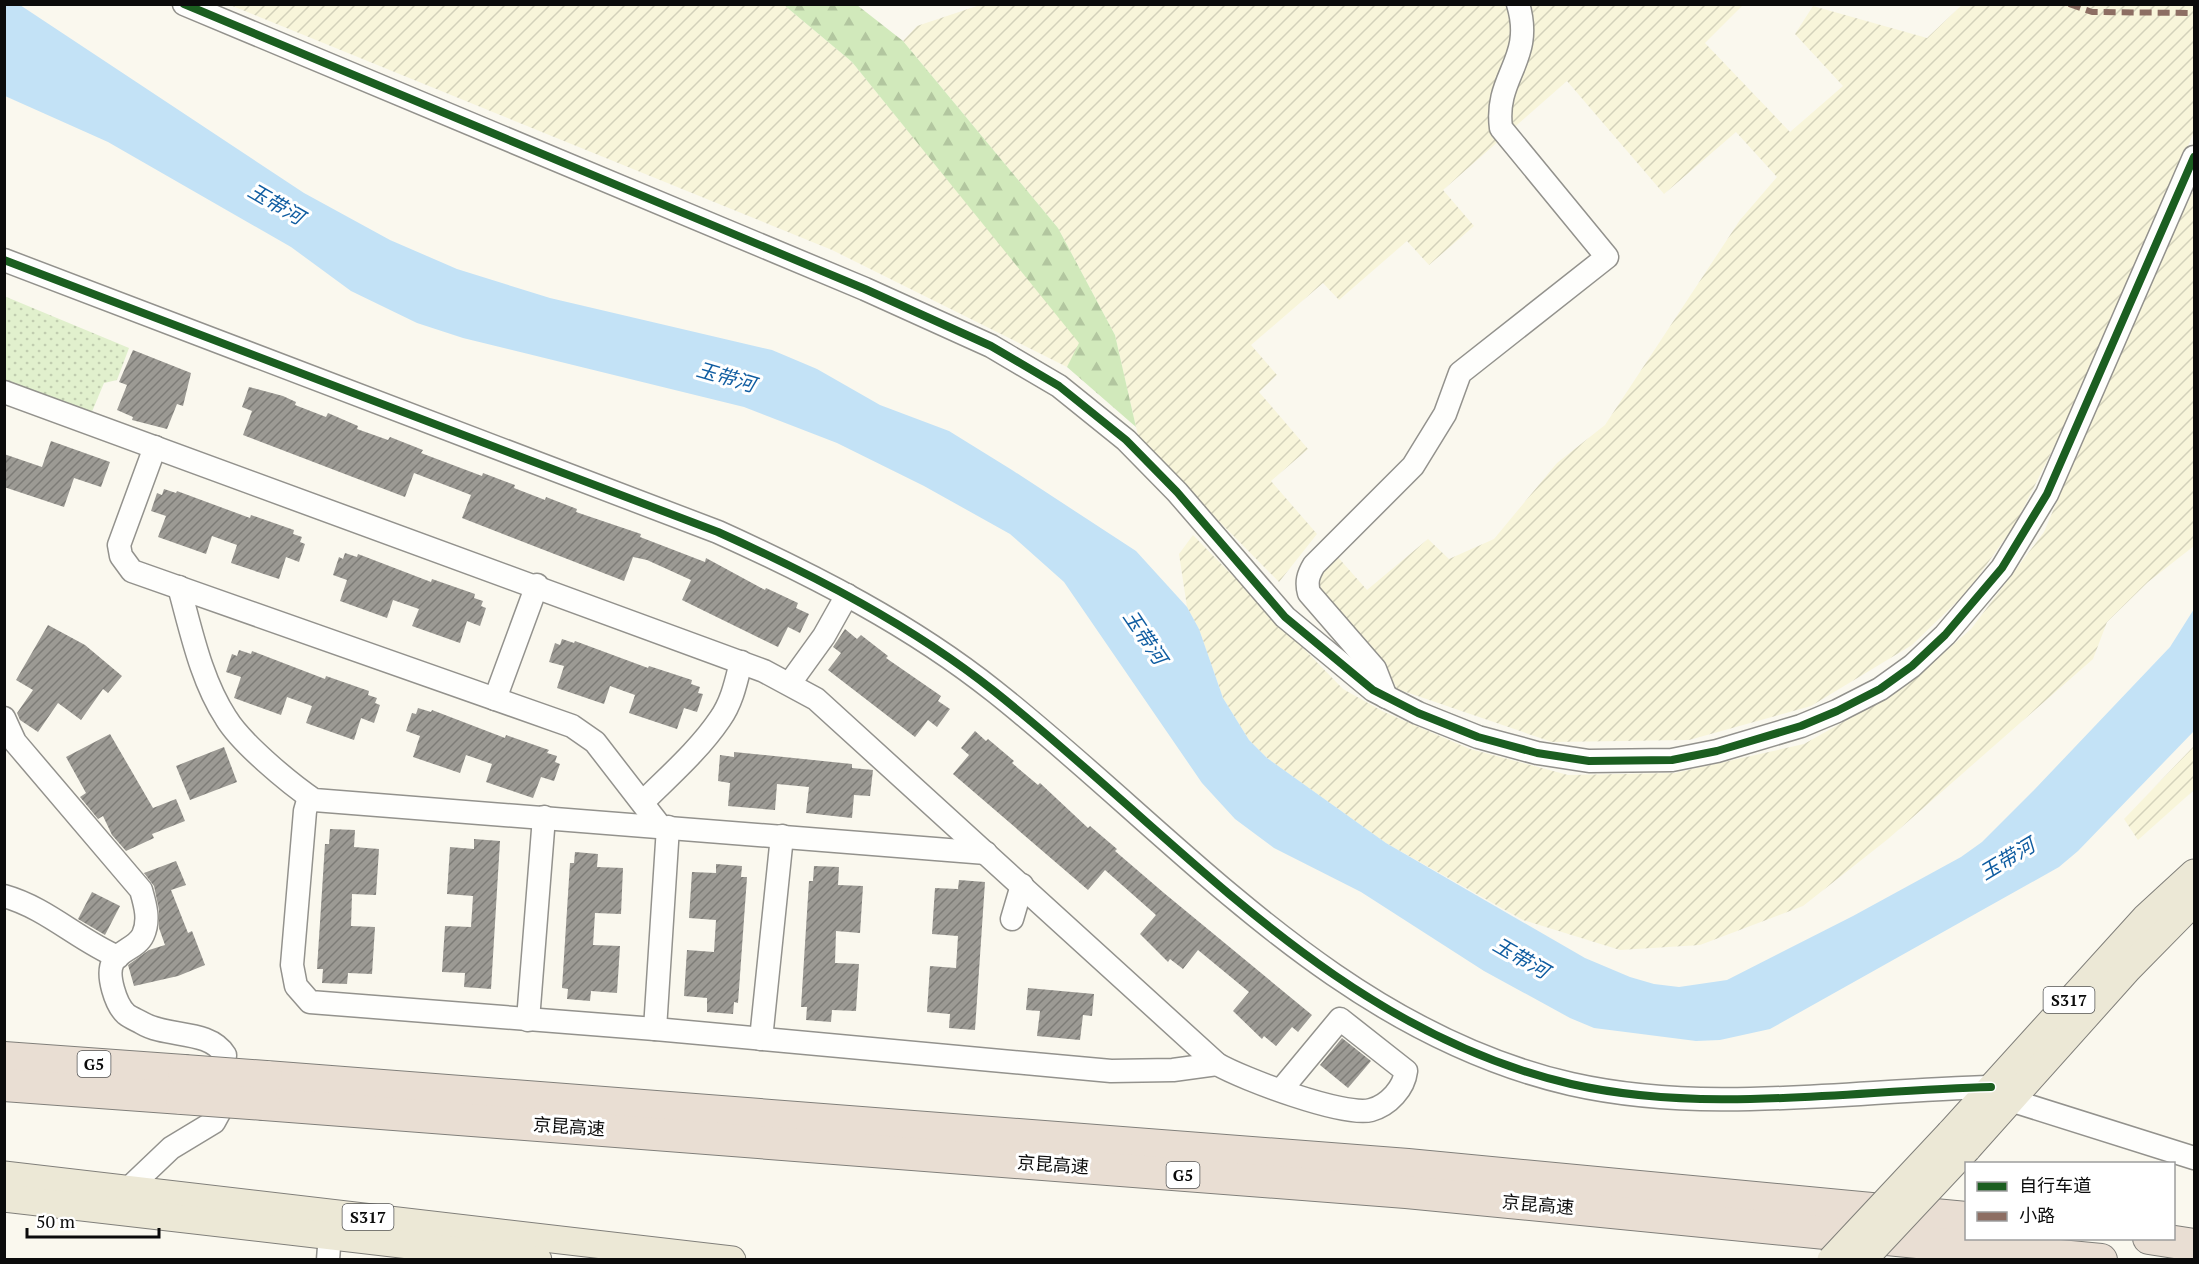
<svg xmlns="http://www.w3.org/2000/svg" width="2199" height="1264" font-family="'PT Serif','Noto Sans SC',serif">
<defs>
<pattern id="farmland-furrows" width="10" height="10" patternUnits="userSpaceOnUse" patternTransform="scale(1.5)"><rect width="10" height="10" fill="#f8f5da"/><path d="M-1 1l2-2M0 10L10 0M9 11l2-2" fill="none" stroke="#d3d1ba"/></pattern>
<pattern id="grass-dots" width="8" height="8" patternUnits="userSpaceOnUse" patternTransform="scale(1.5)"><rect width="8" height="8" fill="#e1f0cd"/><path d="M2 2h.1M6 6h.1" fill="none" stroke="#c0ccaf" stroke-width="1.8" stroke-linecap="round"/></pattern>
<pattern id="forest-firs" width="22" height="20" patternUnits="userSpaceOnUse" patternTransform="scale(1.5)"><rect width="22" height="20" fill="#d1e9bb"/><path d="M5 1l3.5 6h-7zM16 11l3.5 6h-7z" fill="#b2c69f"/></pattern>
<pattern id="building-hatch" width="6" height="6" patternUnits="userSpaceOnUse" patternTransform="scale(1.5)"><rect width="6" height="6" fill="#9c9a94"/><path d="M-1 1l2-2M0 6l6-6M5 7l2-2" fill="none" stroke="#7d7c77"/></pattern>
</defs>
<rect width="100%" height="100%" fill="#faf8ee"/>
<g fill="url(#farmland-furrows)">
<path d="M983,4L1743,5L1705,43L1790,132L1843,86L1795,34L1813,6L1927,38L1962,5H2194V132L2079,397L2016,523L1968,591L1912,645L1811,706L1689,740L1552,742L1397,689L1387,669L1316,588L1317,577L1336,555L1367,590L1428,539L1449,559L1494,539L1557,463L1605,425L1740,220L1777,177L1736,132L1664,194L1567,81L1443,190L1474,226L1429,265L1407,241L1339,300L1323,283L1251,345L1277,375L1259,392L1308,449L1271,481L1317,534L1279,582L1139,440L1115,335L1058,228L903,41L917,26Z"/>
<path d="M230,5H784L852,62L1080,343L1067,367L832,250Z"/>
<path d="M2194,190V546L2148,582L2107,622L2093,659L1888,839L1803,906L1700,945L1620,950L1523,920L1386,843L1267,758L1249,740L1223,698L1199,629L1187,607L1179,554L1193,535L1343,689L1384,712L1470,749L1568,775L1675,773L1804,744L1902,689L1971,629L2044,532L2154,272Z"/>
<path d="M2194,746V790L2138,840L2124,819Z"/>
</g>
<path fill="url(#grass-dots)" d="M4,296L129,348L117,380L104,383L91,414L5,381Z"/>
<path fill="url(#forest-firs)" d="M784,5H857L903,41L1058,228L1115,335L1136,427L1067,367L1079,343L852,62Z"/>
<path fill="#c3e2f6" d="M5,4L20,5L304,193L390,240L457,269L550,298L772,350L817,369L880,405L949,431L1012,470L1136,551L1187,607L1199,629L1223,698L1249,740L1267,758L1386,843L1585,958L1630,977L1654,984L1679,987L1727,980L1853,916L1961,857L1982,842L2035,789L2170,647L2194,609V731L2078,851L2059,867L1770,1029L1720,1040L1696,1041L1594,1028L1570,1018L1484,971L1361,892L1274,848L1235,819L1202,783L1064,582L1010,534L924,486L837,443L744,407L463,338L417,323L351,291L291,247L108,142L5,96Z"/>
<g fill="url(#building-hatch)">
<path d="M133,350L191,373L183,406L177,404L167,429L132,420L133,417L117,410L127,385L119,382Z"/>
<path d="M249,387L283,396L296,402L295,405L326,417L328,413L358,426L357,429L388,440L390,437L423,450L421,453L482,476L483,473L515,485L514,488L545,500L546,497L577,509L576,512L641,534L640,537L705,562L706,558L765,590L766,588L798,603L796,608L809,614L800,633L788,627L778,647L682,600L691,580L647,560L633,557L624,581L462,518L471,495L414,473L405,497L243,435L252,411L242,407Z"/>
<path d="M51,441L110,462L101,487L74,478L64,507L4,487V454L42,467Z"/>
<path d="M164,489L176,493L177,491L250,518L251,515L294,530L293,534L302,537L300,542L305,544L299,562L286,557L279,579L231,563L237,545L212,536L206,554L158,537L166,516L151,511L157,493L162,495Z"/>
<path d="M345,553L357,557L358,554L431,582L432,579L475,594L474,598L483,601L481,606L486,608L480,626L467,621L460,643L412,626L419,609L393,600L387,618L340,601L347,580L333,575L339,557L343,559Z"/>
<path d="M48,625L85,645L122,676L108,693L103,689L81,720L58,703L38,732L20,720L17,713L33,690L16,680Z"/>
<path d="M845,629L857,639L861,635L888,656L886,658L941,696L938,701L950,709L937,727L928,720L915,737L828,670L841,653L833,647Z"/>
<path d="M562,639L574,643L575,641L648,668L649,666L692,680L691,684L700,687L698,693L703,694L697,712L684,708L677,729L629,713L635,695L610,686L604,704L557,688L564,666L549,662L555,643L560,645Z"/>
<path d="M239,650L251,654L252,651L325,679L326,676L369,691L368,695L377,698L375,703L380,705L374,723L361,718L354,740L306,723L312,706L287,697L281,715L234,698L241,677L226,672L232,654L237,656Z"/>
<path d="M418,708L431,712L432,710L505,738L506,735L549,750L547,753L557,756L555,762L560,764L554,781L541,777L533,798L486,782L492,764L466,755L460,773L413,757L420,736L406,731L412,713L416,714Z"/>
<path d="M975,731L986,741L988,739L1014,761L1012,763L1038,785L1040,783L1088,828L1090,826L1117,849L1115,851L1164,893L1312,1015L1298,1032L1292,1027L1276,1046L1264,1036L1262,1039L1233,1011L1249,992L1198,950L1183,969L1170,959L1168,962L1140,934L1156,915L1105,870L1088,890L953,774L969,755L961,748Z"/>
<path d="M110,734L153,808L176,799L185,821L152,834L154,838L126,851L112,835L103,816L98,819L80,797L86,793L66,757Z"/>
<path d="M224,747L237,782L190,800L176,766Z"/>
<path d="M734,752L852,764V768L873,770L870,796L854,795L852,818L806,813L809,787L777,784L775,810L728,806L730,783L718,781L720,755L734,757Z"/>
<path d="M330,829L355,830L354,847L379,849L376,895L352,894L351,926L375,927L372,974L348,973L347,984L322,983L323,969H317L325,844H329Z"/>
<path d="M474,839L500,841L491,989L464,987L465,973L442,972L445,926L471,927L473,896L447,894L450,847L474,849Z"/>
<path d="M575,852L598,854L597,867L623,868L621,914L595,913L593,945L620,946L617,993L591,991L590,1001L567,999L568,989L562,988L570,863H574Z"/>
<path d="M176,861L186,885L171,890L188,933L192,931L205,965L178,976L134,986L128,965L149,950L165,945L159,928V910L154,886L144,873Z"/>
<path d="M716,864L742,866L741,877H747L738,1003L734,1002L733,1014L707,1012V998L684,996L687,950L714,952L716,920L689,918L692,872L716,873Z"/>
<path d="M814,866L839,867L838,885L863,886L860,933L836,931L835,963L859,964L856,1011L832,1010L831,1022L806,1020L807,1007H801L809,881H813Z"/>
<path d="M959,880L985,882L975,1030L949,1028L950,1014L927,1012L930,966L956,968L958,936L932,934L935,888L958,889Z"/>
<path d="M92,892L120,906L105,935L78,919Z"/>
<path d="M1028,988L1094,994L1092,1016L1083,1015L1080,1040L1037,1036L1040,1011L1026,1010Z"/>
<path d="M1342,1038L1371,1061L1348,1088L1320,1065Z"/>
</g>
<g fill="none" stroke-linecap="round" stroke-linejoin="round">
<defs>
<g id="minor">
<path d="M184,4L865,289L991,346L1059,386L1126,440L1177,492L1285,617L1373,690L1418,713L1478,737L1537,753L1589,761L1672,760L1717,751L1801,726L1837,711L1880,689L1912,666L1945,635L2002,568L2047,494L2194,157"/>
<path d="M4,260L718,532C815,576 911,625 994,691C1176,835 1335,1030 1571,1084C1708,1115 1853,1090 1991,1087"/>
<path d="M4,392L764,671L816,699L1217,1064C1243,1079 1344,1117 1371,1110C1389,1105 1404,1088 1406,1071L1340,1019L1281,1090"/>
<path d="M155,447L119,545L121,556L132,571L572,726L595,742L660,826"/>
<path d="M179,587C191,630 201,680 226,718C241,743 289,783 314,800L986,853"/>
<path d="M790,683L824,636L847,595"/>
<path d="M1386,697L1375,669L1309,593C1306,582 1308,575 1314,565L1413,466L1445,414L1460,373L1607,257L1501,128C1494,76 1535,60 1518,4"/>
<path d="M495,699L537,585"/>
<path d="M4,718L15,742L141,890C145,904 150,920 143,935C137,948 120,950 113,962C106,975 116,1005 126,1014C131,1018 137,1020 142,1023C167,1038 209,1029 225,1055L220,1111L214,1122L171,1148L129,1188"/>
<path d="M309,797L305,811L292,965L296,986L310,1002L655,1029L1111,1071L1173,1070L1217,1064"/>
<path d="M643,802C669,776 699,750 720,719C732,702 736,682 741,662"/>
<path d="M4,896C47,908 78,940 118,957"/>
<path d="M1012,919L1022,885"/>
<path d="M528,1020L544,817"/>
<path d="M655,1029L668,827"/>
<path d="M761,1039L782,836"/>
<path d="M2010,1100L2194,1158"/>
<path d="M328,1260L330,1234"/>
</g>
<g id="major">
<path d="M1950,1133L2145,918L2194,873"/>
<path d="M1967,1149L2128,969L2194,902"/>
<path d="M4,1175L732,1260"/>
<path d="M4,1198L538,1260"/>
</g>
<g id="highway">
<path d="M4,1058L184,1071"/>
<path d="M266,1077L1408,1165L1966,1218"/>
<path d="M4,1085L182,1098"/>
<path d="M264,1104L1406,1192L2101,1260"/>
<path d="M2149,1238L2194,1245"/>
</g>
</defs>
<use href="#minor" stroke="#93928d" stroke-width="25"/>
<use href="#major" stroke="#807f7a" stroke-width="29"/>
<use href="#highway" stroke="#807f7a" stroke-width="34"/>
<use href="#minor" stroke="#fefefc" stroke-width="22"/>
<use href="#major" stroke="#ece8d6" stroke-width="27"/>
<use href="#highway" stroke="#e9ded3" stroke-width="32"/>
<defs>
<g id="major-bridge">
<path d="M1831,1260L1950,1133"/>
<path d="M1863,1260L1967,1149"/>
</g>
<g id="highway-bridge">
<path d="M184,1071L266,1077"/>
<path d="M182,1098L264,1104"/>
</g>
</defs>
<use href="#major-bridge" stroke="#807f7a" stroke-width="29" stroke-linecap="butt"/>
<use href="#highway-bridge" stroke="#807f7a" stroke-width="34" stroke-linecap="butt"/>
<use href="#major-bridge" stroke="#ece8d6" stroke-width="27"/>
<use href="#highway-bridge" stroke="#e9ded3" stroke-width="32"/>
<path stroke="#8d6e63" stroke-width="6" stroke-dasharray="12 6" stroke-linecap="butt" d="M2069,4L2092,12L2194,13"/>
<defs>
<g id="cycleway">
<path d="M184,4L865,289L991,346L1059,386L1126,440L1177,492L1285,617L1373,690L1418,713L1478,737L1537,753L1589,761L1672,760L1717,751L1801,726L1837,711L1880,689L1912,666L1945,635L2002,568L2047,494L2194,157"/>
<path d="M4,260L718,532C815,576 911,625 994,691C1176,835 1335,1030 1571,1084C1708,1115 1853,1090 1991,1087"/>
</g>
</defs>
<use href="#cycleway" stroke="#fff" stroke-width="11"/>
<use href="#cycleway" stroke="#1b5e20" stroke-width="8"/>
</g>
<g text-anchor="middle" stroke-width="6" stroke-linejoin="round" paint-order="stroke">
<g fill="#fff" stroke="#545454" stroke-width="1.5">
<rect x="2043.5" y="987" width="51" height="26" rx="4.5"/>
<rect x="77.5" y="1051" width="33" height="26" rx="4.5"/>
<rect x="1166.5" y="1162" width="33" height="26" rx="4.5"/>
<rect x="342.5" y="1204" width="51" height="26" rx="4.5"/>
</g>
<g font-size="16" font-weight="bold" fill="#0b0b0b">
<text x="2069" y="1006">S317</text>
<text x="94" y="1070">G5</text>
<text x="1183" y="1181">G5</text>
<text x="368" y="1223">S317</text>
</g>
<g font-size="18" fill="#0b0b0b" stroke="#fff">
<text transform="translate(569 1127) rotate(4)" y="6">京昆高速</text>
<text transform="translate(1053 1165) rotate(4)" y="6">京昆高速</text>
<text transform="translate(1538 1205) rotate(5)" y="6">京昆高速</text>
</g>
<g font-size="20" font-style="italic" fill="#105da1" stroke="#fff">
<text transform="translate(276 204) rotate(30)" y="7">玉带河</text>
<text transform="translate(726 377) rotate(16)" y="7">玉带河</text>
<text transform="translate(1145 637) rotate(56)" y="7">玉带河</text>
<text transform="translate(2007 859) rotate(-31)" y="7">玉带河</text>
<text transform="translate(1521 958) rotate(30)" y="7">玉带河</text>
</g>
</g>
<rect width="2199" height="1264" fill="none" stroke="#0b0b0b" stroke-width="12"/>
<rect x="1965" y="1162" width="210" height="78" fill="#ffffff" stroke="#9d9d9d" stroke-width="1.5"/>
<rect x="1977" y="1182" width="30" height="9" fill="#1b5e20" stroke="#9d9d9d" stroke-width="1.5"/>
<text x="2019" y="1192" font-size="18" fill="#0b0b0b">自行车道</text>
<rect x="1977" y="1212" width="30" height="9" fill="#8d6e63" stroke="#9d9d9d" stroke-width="1.5"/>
<text x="2019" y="1222" font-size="18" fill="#0b0b0b">小路</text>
<path d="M27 1228v9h132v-9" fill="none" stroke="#0b0b0b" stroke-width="3"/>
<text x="36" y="1228" font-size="18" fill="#0b0b0b" stroke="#ffffff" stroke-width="4.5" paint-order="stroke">50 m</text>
</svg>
